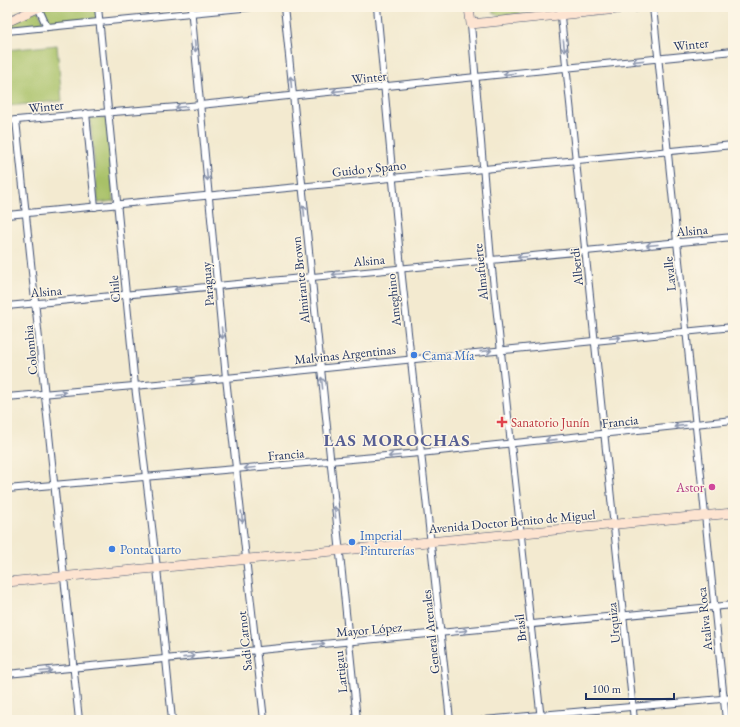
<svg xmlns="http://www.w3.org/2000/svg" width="740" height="727" font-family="'EB Garamond',serif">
<rect width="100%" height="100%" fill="#fcf5e5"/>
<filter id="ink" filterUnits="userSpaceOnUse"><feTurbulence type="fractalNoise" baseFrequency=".025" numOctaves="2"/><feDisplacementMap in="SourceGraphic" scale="8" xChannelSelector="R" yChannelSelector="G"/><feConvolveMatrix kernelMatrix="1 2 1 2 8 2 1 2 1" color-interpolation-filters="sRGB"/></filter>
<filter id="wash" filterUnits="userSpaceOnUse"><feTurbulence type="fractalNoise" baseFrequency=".012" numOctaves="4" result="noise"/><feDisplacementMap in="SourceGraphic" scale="16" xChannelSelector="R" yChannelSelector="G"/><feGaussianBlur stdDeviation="0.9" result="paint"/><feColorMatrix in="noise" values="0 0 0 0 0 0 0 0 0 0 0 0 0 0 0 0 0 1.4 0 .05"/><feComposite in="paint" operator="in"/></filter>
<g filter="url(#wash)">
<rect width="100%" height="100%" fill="#f3ead0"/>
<g fill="#a8c167" stroke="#627862">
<path d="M44,7H96L97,20L48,25L41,8Z"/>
<path d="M492,7H554L551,10L500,16L493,13Z"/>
<path d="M38,10L45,25L7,29V23Z"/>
<path d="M57,45L62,101L7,106V50Z"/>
<path d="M106,117L114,201L98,203L90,118Z"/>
</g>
</g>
<g filter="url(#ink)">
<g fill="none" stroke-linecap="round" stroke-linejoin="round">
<defs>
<g id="street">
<path d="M38,7L47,27"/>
<path d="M98,7L135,386L157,568L172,720"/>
<path d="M191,7L226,378L264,720"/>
<path d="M284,7L357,720"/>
<path d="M377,7L401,268L450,720"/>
<path d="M560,7L634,720"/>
<path d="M653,7L726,720"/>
<path d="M471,24L491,260L541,720"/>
<path d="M7,31L252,7"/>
<path d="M86,113L95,207"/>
<path d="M16,120L79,720"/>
<path d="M7,121C72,114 136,111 200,105C378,88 555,68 733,51"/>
<path d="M7,215L733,145"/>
<path d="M7,306L733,237"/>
<path d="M7,397L226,378L733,327"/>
<path d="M7,489L420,453L733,420"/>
<path d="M7,674L733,605"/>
<path d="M484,720L733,698"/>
</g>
<g id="secondary">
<path d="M469,7L471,24L637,7"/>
<path d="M7,22L40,7"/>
<path d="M7,582L733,513"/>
</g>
</defs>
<use href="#street" stroke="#3b4b6f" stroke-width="8"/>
<use href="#secondary" stroke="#3b4b6f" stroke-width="10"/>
<use href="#street" stroke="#fff" stroke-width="6"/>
<use href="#secondary" stroke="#fde4d1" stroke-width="9"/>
</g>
<defs><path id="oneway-shaft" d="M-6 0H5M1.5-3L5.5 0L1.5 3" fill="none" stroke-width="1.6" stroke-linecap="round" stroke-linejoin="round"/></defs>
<g stroke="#8d97ae">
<use href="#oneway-shaft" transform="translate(195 46) rotate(85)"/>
<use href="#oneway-shaft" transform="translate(564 46) rotate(84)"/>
<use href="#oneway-shaft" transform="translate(638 61) rotate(174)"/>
<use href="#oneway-shaft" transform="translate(509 74) rotate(174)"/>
<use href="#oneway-shaft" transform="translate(291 82) rotate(-95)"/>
<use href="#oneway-shaft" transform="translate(338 91) rotate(174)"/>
<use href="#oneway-shaft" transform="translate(181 107) rotate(175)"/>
<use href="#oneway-shaft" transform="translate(207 175) rotate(85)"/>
<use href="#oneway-shaft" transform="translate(304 211) rotate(-96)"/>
<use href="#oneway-shaft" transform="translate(652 245) rotate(175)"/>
<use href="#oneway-shaft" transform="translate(523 257) rotate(175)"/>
<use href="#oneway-shaft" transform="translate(338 274) rotate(175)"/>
<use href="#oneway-shaft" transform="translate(180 289) rotate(175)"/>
<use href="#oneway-shaft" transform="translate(222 333) rotate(85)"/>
<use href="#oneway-shaft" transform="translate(615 338) rotate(-5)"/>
<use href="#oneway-shaft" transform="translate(486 351) rotate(-6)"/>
<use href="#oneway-shaft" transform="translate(189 381) rotate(-5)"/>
<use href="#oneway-shaft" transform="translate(322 383) rotate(-96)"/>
<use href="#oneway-shaft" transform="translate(60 393) rotate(-5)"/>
<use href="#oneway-shaft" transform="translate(680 426) rotate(174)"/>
<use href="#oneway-shaft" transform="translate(551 440) rotate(174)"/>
<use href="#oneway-shaft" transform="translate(394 456) rotate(175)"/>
<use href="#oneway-shaft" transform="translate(250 468) rotate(175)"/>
<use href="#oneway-shaft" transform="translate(335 512) rotate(-96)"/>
<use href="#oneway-shaft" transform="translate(242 517) rotate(83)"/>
<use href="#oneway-shaft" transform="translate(462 631) rotate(-6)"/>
<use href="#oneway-shaft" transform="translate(319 644) rotate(-5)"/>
<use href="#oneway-shaft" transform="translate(189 657) rotate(-6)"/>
<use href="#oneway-shaft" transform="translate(46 671) rotate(-5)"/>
</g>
</g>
<g fill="#3f7fe0" stroke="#fcf5e5" stroke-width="1.5">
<circle cx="414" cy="355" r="4"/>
<circle cx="352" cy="542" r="4"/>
<circle cx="112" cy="549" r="4"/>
</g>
<path fill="#e0444e" stroke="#fcf5e5" stroke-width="1.5" d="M500 416h4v4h4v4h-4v4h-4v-4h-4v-4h4z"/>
<circle fill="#d1479c" stroke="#fcf5e5" stroke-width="1.5" cx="712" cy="487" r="4"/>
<g text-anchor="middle" stroke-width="3" stroke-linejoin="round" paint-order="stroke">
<g font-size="13" fill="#1b2f5e" stroke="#fcf5e5">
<text transform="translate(691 44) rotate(-6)" y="5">Winter</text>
<text transform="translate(369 77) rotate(-6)" y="5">Winter</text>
<text transform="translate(46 106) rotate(-6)" y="5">Winter</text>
<text transform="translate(369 168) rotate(-6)" y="5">Guido y Spano</text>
<text transform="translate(692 230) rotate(-5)" y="5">Alsina</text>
<text transform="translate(369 260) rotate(-5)" y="5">Alsina</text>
<text transform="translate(576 267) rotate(-96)" y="5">Alberdi</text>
<text transform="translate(480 272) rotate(-96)" y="5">Almafuerte</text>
<text transform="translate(669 274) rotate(-96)" y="5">Lavalle</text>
<text transform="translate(300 280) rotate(-96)" y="5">Almirante Brown</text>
<text transform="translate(207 284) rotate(-95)" y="5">Paraguay</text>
<text transform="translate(114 289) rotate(-95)" y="5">Chile</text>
<text transform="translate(46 291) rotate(-5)" y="5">Alsina</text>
<text transform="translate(393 300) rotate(-96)" y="5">Ameghino</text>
<text transform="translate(30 350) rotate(-96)" y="5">Colombia</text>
<text transform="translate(345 354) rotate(-6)" y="5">Malvinas Argentinas</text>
<text transform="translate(620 421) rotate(-6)" y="5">Francia</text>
<text transform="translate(286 454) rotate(-5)" y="5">Francia</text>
<text transform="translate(512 521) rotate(-5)" y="5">Avenida Doctor Benito de Miguel</text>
<text transform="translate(704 619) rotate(-96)" y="5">Ataliva Roca</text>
<text transform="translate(613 623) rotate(-96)" y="5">Urquiza</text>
<text transform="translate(520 628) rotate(-96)" y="5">Brasil</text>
<text transform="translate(369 629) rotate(-5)" y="5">Mayor López</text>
<text transform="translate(430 632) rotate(-96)" y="5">General Arenales</text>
<text transform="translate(244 641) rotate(-96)" y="5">Sadi Carnot</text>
<text transform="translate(340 672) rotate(-96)" y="5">Lartigau</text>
</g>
<g font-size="13" fill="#366cbe" stroke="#fcf5e5" text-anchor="start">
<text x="422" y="360">Cama Mía</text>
<text x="360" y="540">Imperial<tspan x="360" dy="15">Pinturerías</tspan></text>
<text x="120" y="554">Pontacuarto</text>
</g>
<g font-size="13" fill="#be3a42" stroke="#fcf5e5" text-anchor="start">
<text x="511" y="427">Sanatorio Junín</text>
</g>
<g font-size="13" fill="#b23c85" stroke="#fcf5e5" text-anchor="end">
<text x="704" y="492">Astor</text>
</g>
<g font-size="17" font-weight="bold" letter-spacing="1" fill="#575f94" stroke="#fcf5e5">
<text x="397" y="446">LAS MOROCHAS</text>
</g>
</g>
<rect width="740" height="727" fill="none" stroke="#fcf5e5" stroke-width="24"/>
<path d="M586 693v6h88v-6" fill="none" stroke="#1b2f5e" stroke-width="2"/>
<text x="592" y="693" font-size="12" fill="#1b2f5e" stroke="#fcf5e5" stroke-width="3" paint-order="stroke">100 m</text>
</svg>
